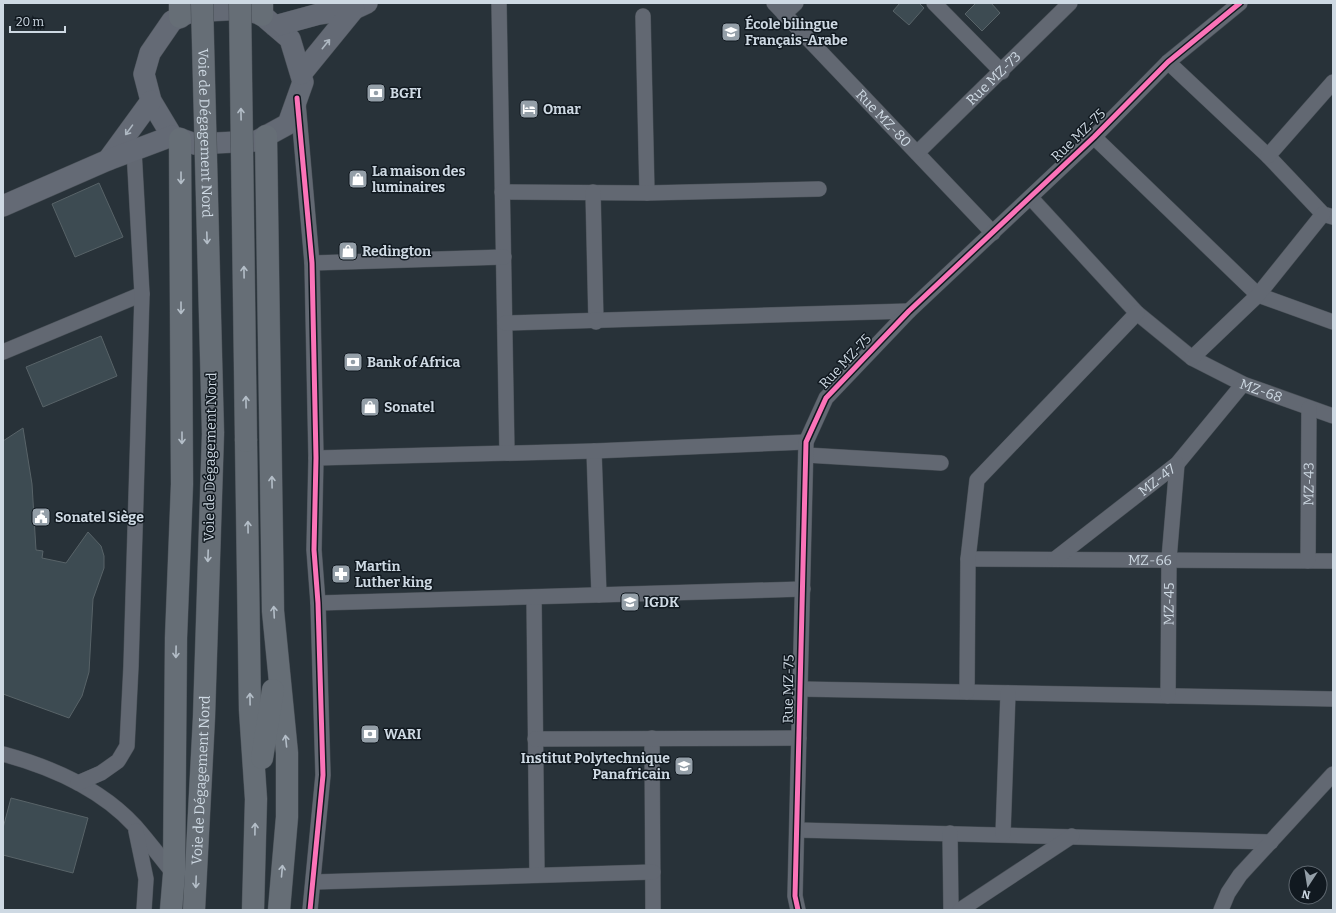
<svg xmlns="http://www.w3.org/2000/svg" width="1336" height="913" font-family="Bitter,serif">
<rect width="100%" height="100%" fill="#283239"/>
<g fill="#3d4b52" stroke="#586368">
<path d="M900,3H919L924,8L909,25L893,11Z"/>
<path d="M976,3H991L1000,13L982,31L965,14Z"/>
<path d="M99,183L123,237L75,257L52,204Z"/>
<path d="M101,336L117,376L43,407L26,367Z"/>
<path d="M23,428L32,484L36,550L43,551L42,558L66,563L88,532L101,546L104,556V568L93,599L89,672L82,696L69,718L3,694V441Z"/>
<path d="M11,798L88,818L73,873L3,855V828Z"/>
</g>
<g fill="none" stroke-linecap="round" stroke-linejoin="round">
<defs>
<g id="street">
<path d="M499,3L507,453"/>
<path id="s1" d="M774,3L993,233"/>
<path d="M934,3L1002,72"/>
<path d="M784,14L796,3"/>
<path d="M643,16L647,193"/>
<path d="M1168,62L1268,156L1323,214L1333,217"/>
<path d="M298,103L312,263L316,458L314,550L318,603L323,775L310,910"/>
<path d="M1094,137L1258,295L1333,322"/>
<path id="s2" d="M917,153L1070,3"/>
<path d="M1268,156L1333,82"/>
<path d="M502,192L647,193L819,189"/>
<path d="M593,192L596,322"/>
<path id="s3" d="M1031,198L1137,313L1192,358L1243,384L1333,416"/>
<path d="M312,263L504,257"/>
<path d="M505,323L909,311"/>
<path d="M3,352L142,294"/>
<path d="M1192,358L1258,295L1323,214"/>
<path d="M594,451L599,595"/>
<path d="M806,455L941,463"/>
<path d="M316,458L594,451L806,442"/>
<path id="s4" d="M968,559L1333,561"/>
<path id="s5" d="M1055,559L1177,464L1243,384"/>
<path id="s6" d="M1308,561L1309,408"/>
<path d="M534,597L537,875"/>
<path d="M318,603L803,589"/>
<path d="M800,689L1333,699"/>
<path d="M967,692L968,559L977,480L1137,313"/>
<path id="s7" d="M1168,696L1169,559L1177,464"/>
<path d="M652,738L653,910"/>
<path d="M535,739L799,738"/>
<path d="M3,754C51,767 101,789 135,826C149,842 161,858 174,874"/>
<path d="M78,783L101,773L118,761L127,746L131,666L142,294L134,150"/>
<path d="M797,830L1271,842"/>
<path d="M136,831L146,879L144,910"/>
<path d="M950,833L951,910"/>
<path d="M1003,834L1008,693"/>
<path d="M314,882L653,872"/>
<path d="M798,910L795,896L806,442L826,398L909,311L1094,137L1168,62L1240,3"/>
<path d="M960,910L1072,836"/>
<path d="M1221,910L1228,893L1240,875L1333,774"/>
</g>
<g id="secondary">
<path d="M244,9L262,15L290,39L303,82L288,124L257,141L195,144L172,136L151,101L144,74L150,53L172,21L190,12Z"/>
<path d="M275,26L319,14L354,9L367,3"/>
<path d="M301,74L354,9"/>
<path d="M108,160L151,101"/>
<path d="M3,206L108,160L172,136"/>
</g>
<g id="highway">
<path d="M180,3V17"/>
<path d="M262,3V15"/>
<path d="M266,136L273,611L287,753V817L279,910"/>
<path d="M246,441L250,710L256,799L253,910"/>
<path d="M262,758L273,690"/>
<path d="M171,910L174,874L176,638L182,484L180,139"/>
<path id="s8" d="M194,910L204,717L213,433"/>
</g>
</defs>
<use href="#street" stroke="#484f56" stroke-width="16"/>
<use href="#secondary" stroke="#484f56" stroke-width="22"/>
<use href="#highway" stroke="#484f56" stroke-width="23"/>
<use href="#street" stroke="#626872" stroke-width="15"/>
<use href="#secondary" stroke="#646a75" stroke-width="21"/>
<use href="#highway" stroke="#666e76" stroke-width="22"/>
<defs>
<g id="highway-bridge">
<path id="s9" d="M202,3L213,433"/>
<path d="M240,3L246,441"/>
</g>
</defs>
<use href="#highway-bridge" stroke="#484f56" stroke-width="23" stroke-linecap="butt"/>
<use href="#highway-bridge" stroke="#666e76" stroke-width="22"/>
<defs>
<g id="cycleway">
<path d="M297,98L312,263L316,458L314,550L318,603L323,775L310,910"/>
<path d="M798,910L795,896L806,442L826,398L909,311L1094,137L1168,62L1240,3"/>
</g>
</defs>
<use href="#cycleway" stroke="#111920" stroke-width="8"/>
<use href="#cycleway" stroke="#fb73b8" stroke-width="5"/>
</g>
<defs><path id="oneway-shaft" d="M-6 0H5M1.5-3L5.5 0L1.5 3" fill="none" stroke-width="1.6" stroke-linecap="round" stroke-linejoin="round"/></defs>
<g stroke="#aeb8c2">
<use href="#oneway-shaft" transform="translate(326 44) rotate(-51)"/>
<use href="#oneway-shaft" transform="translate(129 130) rotate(126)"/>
</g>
<g stroke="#b4bec8">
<use href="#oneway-shaft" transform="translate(241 114) rotate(-91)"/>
<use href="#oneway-shaft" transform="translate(181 178) rotate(90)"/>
<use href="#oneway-shaft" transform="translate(207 238) rotate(88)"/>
<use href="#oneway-shaft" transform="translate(244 272) rotate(-91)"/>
<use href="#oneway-shaft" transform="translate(181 308) rotate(90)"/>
<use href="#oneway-shaft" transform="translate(246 402) rotate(-91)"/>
<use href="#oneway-shaft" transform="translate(182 438) rotate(90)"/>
<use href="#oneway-shaft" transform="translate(272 482) rotate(-91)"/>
<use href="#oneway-shaft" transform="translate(248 527) rotate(-91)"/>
<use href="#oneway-shaft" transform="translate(208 556) rotate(92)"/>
<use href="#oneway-shaft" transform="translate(274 612) rotate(-93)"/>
<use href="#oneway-shaft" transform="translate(176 652) rotate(91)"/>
<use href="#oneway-shaft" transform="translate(250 699) rotate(-91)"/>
<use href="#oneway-shaft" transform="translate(286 741) rotate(-96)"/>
<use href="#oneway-shaft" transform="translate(255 829) rotate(-89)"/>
<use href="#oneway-shaft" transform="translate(282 871) rotate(-85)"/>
<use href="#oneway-shaft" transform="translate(196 882) rotate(92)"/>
</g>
<defs>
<symbol id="school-square" viewBox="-11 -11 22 22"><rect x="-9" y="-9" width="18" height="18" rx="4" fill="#949fa8" stroke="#111920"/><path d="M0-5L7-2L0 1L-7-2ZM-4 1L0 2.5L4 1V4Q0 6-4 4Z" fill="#fff"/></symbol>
<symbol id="bank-square" viewBox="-11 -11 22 22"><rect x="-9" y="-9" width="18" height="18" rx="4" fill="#949fa8" stroke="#111920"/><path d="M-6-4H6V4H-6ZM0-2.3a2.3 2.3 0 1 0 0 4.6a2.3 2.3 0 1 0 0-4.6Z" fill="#fff"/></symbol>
<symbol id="hotel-square" viewBox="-11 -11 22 22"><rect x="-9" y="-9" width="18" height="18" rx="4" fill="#949fa8" stroke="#111920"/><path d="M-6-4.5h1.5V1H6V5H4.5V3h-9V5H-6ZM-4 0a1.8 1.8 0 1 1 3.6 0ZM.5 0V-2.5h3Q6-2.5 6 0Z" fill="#fff"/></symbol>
<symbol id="shop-square" viewBox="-11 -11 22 22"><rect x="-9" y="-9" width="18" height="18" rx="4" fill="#949fa8" stroke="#111920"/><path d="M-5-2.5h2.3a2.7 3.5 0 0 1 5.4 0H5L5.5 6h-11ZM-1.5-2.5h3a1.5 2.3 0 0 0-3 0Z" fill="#fff"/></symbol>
<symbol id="civic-square" viewBox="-11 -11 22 22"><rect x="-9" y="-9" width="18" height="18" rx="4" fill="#949fa8" stroke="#111920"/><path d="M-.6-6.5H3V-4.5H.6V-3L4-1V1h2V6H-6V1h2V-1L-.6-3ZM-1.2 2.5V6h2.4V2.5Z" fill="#fff"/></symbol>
<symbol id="pharmacy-square" viewBox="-11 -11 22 22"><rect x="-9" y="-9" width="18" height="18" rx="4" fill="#949fa8" stroke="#111920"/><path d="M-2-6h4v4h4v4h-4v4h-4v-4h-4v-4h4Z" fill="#fff"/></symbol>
<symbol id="university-square" viewBox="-11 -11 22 22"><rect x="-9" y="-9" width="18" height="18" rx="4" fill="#949fa8" stroke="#111920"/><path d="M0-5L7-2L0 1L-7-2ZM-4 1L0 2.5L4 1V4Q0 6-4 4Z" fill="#fff"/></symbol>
</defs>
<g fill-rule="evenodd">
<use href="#school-square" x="720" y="21" width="22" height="22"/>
<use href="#bank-square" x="365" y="82" width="22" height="22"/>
<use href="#hotel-square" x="518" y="98" width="22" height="22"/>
<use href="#shop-square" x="347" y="168" width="22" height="22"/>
<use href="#shop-square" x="337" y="240" width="22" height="22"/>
<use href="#bank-square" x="342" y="351" width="22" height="22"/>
<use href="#shop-square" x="359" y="396" width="22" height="22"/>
<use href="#civic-square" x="30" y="506" width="22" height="22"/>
<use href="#pharmacy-square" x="330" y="563" width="22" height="22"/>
<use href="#university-square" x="619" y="591" width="22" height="22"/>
<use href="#bank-square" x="359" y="723" width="22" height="22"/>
<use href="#university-square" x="673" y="755" width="22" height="22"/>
</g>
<g text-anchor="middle" stroke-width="3" stroke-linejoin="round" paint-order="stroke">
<g font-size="14" font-weight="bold" fill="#ced9e3" stroke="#111920" text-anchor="start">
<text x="745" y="29">École bilingue<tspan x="745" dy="16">Français-Arabe</tspan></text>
<text x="390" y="98">BGFI</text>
<text x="543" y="114">Omar</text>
<text x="372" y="176">La maison des<tspan x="372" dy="16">luminaires</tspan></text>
<text x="362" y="256">Redington</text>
<text x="367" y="367">Bank of Africa</text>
<text x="384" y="412">Sonatel</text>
<text x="55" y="522">Sonatel Siège</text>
<text x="355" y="571">Martin<tspan x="355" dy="16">Luther king</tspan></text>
<text x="644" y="607">IGDK</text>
<text x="384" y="739">WARI</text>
<text x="670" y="763" text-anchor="end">Institut Polytechnique<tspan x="670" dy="16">Panafricain</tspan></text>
</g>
<g font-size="14" fill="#ced9e3" stroke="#111920">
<text dy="5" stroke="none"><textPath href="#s2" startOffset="107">Rue MZ-73</textPath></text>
<text dy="5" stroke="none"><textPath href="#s1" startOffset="159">Rue MZ-80</textPath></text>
<text dy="5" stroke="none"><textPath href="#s9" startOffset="130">Voie de Dégagement Nord</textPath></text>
<text transform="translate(1078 135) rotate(-44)" y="5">Rue MZ-75</text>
<text transform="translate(845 361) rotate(-47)" y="5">Rue MZ-75</text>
<text dy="5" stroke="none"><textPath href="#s3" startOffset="304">MZ-68</textPath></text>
<text transform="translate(210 457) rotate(-89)" y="5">Voie de Dégagement Nord</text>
<text dy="5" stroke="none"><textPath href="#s5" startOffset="129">MZ-47</textPath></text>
<text dy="5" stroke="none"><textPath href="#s6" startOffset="77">MZ-43</textPath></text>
<text dy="5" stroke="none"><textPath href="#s4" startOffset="182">MZ-66</textPath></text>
<text dy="5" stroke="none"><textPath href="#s7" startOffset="92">MZ-45</textPath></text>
<text transform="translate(788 689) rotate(-89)" y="5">Rue MZ-75</text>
<text dy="5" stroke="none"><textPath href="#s8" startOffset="130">Voie de Dégagement Nord</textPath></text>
</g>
</g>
<rect width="1336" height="913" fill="none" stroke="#ced9e3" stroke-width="8"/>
<g transform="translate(1308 885) rotate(192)"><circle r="19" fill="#111920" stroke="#5d666e"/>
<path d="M0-3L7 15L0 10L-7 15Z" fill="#949fa8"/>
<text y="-6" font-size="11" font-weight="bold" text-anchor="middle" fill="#ced9e3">N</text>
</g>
<path d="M10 26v6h55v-6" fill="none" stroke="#ced9e3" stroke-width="2"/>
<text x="16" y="26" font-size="12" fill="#ced9e3" stroke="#111920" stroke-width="3" paint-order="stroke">20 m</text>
</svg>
